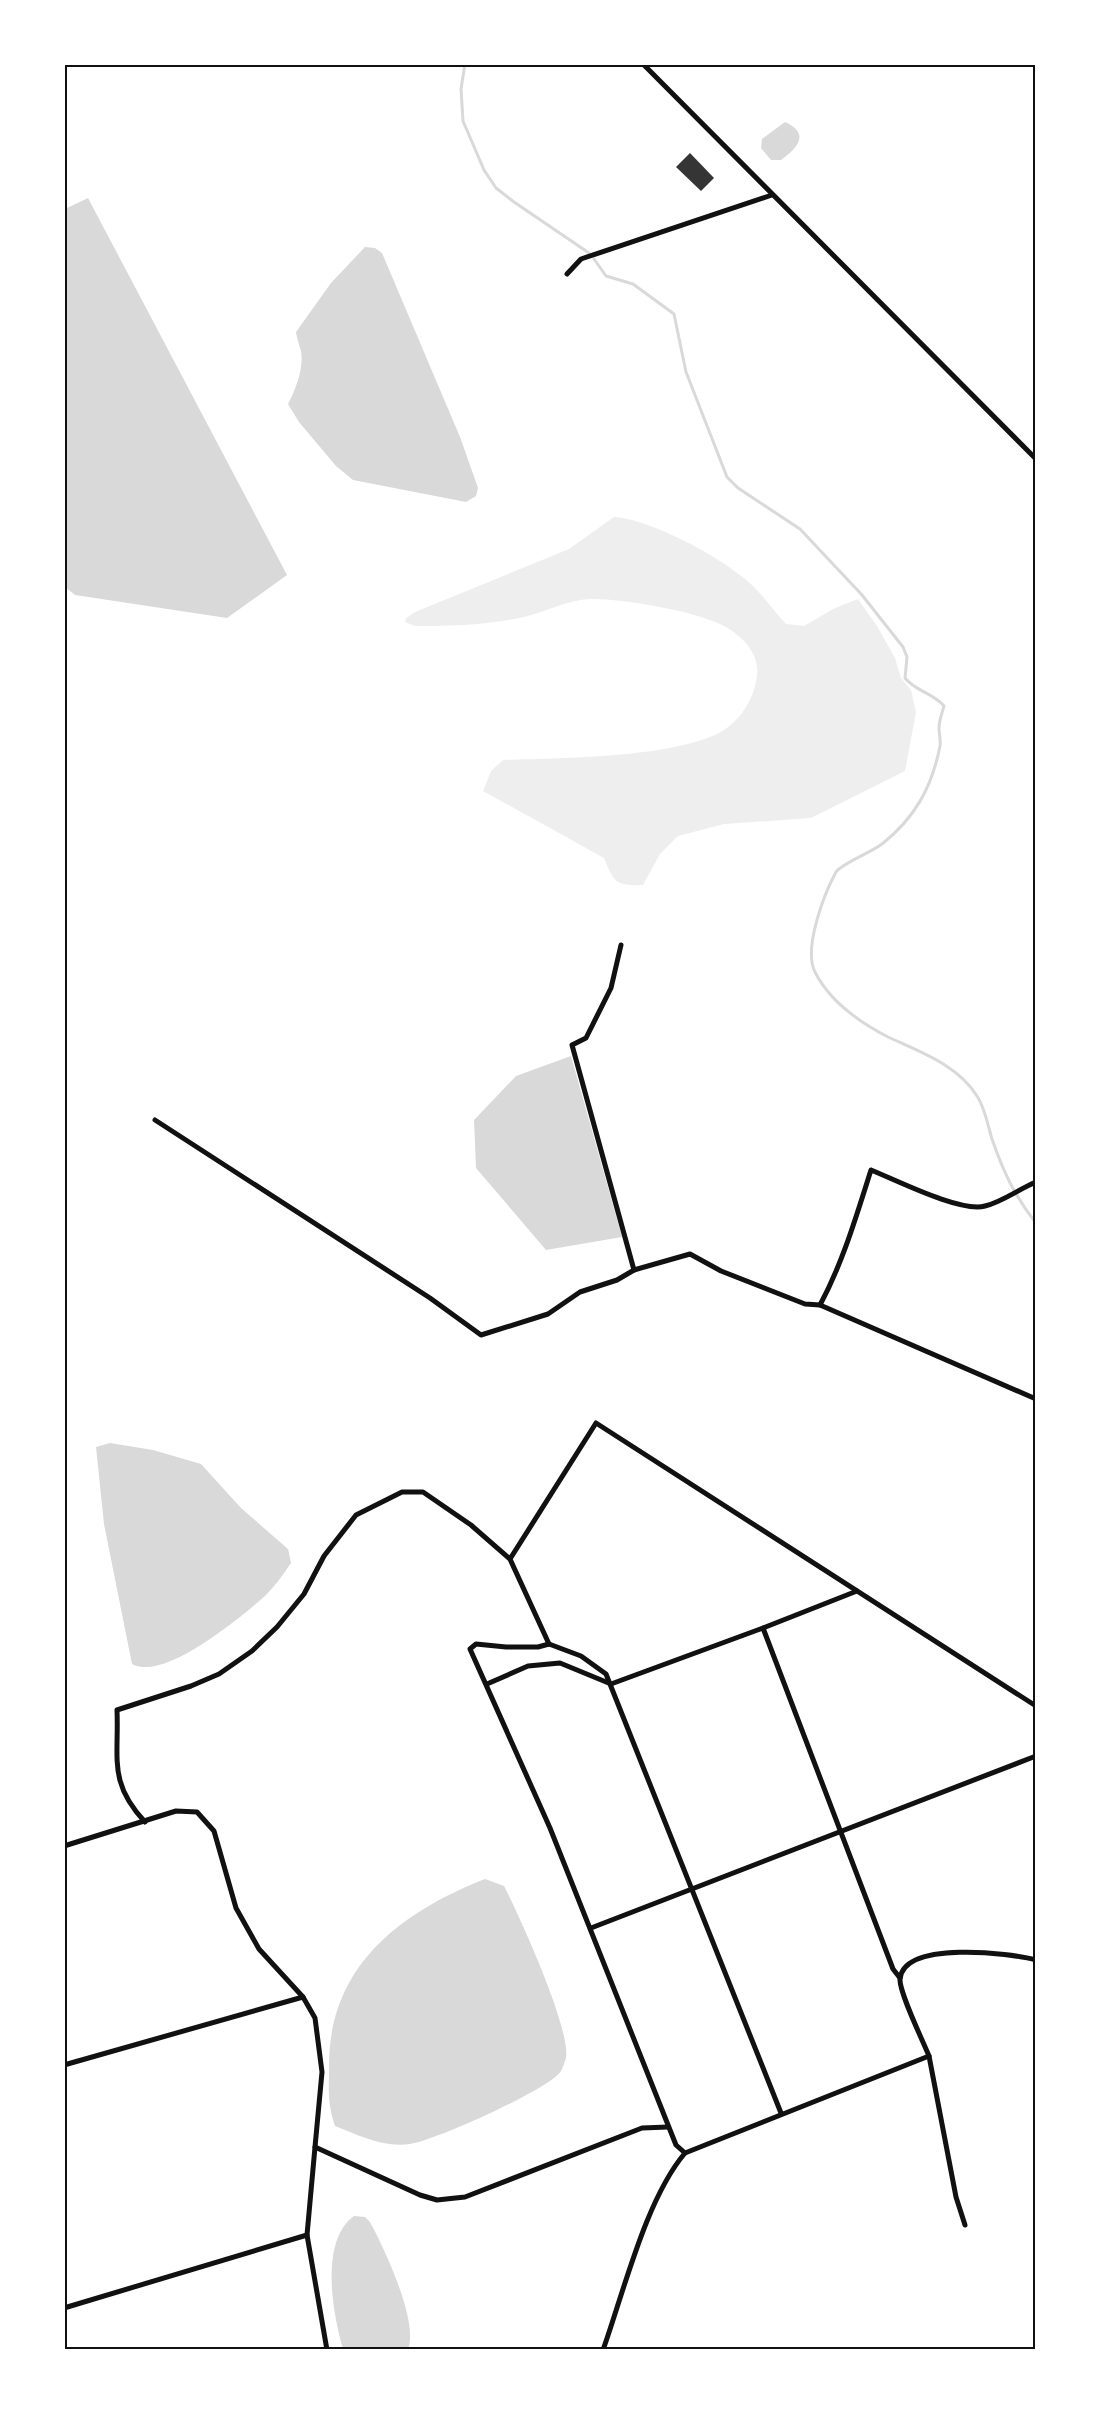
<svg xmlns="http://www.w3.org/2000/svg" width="1100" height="2414" font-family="'Alegreya Sans',sans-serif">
<rect width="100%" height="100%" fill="#fff"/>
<path fill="#eee" d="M614,517C651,519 727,560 753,586C765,598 775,612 786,624L804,626L835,608L858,599L877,626L895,658L901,678L911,690L916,712L905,771L811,818L724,824L678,836L660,854L643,885C615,886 614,882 604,858L483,791L491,771L503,760C560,758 669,758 719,733C740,722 755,698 757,675C760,650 736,630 715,622C688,610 619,598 590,599C568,600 545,612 524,617C488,625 452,626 415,626L405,622L406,618L415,612L569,549Z"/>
<g fill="#d9d9d9">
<path d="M785,122C811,134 797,148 781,160H771L761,148L762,139Z"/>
<path d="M88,198L287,575L227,618L75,595L65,587L67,347L65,209Z"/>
<path d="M365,247L375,248L382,253L460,437L478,488L476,496L466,502L353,480L336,466L299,422L288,404C296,389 304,368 301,351C299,344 297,339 296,332L331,283Z"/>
<path d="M571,1056L622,1237L546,1250L476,1168L474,1120L516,1076Z"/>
<path d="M110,1443L153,1450L201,1464L241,1508L288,1549L291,1563C283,1575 275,1586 265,1596C241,1617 164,1682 132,1664L104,1524L96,1447Z"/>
<path d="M485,1879L504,1886C519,1915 571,2029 566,2058C565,2061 563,2067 561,2071C550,2089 434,2141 410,2144C384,2148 358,2135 335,2126C327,2102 329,2092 329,2068C328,1967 399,1913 485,1879Z"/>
<path d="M354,2216L365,2217L370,2222C384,2248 419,2322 408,2349H343C333,2315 319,2241 354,2216Z"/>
</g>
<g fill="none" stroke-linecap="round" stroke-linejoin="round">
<g stroke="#d9d9d9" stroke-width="3">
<path d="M465,64L461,89L463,121L484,170L496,188L514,202L589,253"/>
<path d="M594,259L606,276L633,284L674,314L686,372L727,477L738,488L800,529L862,595L903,647L907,657L905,678C915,691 933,693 944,706C942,713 939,721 939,728C939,734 941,740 940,746C932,787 915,818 882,844C872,852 841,864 836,872C824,894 803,949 815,972C830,1002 859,1022 888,1037C920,1052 958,1065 977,1096C985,1108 988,1126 992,1139C1003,1171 1015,1197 1036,1223"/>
</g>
</g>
<path fill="#353535" d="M690,153L714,178L701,191L676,167Z"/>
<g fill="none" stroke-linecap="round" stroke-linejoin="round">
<g stroke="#111" stroke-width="5">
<path d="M643,64L1036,459"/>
<path d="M567,274L581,259L772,195"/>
<path d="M155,1120L430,1298L481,1335L548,1314L580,1292L617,1280L634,1270L572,1045L586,1038L611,988L621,945"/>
<path d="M634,1270L690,1254L721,1271L805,1304L820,1305C843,1262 856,1217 871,1170C896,1180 961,1213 985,1206C1002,1202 1019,1189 1036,1182"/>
<path d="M820,1305L1036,1399"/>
<path d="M510,1559L549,1644"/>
<path d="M763,1628L857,1591"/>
<path d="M487,1684L528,1666L560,1663L611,1684L763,1628L893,1969L900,1978"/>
<path d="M145,1822C108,1782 119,1759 117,1710L191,1686L219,1674L252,1651L277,1627L304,1594L324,1556L356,1515L402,1492H423L471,1525L510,1559L596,1423L1036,1706"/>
<path d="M64,1846L176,1811L197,1812L214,1831L236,1908L259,1949L303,1997L315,2018L322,2072L315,2147"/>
<path d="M591,1928L1036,1756"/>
<path d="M929,2056L956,2197L965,2225"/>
<path d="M64,2065L303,1997"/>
<path d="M781,2113L606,1674L581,1656L549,1644L538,1647H506L476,1644L470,1649L550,1828L676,2145L685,2153L929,2056C923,2041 899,1992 900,1979C904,1940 1010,1953 1036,1960"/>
<path d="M307,2235L327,2350"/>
<path d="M64,2308L307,2235L315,2147L420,2195L437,2200L465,2197L642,2128L668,2127"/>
<path d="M603,2350C624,2291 646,2199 685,2153"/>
</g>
</g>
<rect width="1100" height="2414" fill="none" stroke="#ffffff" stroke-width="132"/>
<rect x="66" y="66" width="968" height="2282" fill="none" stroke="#111" stroke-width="2"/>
</svg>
